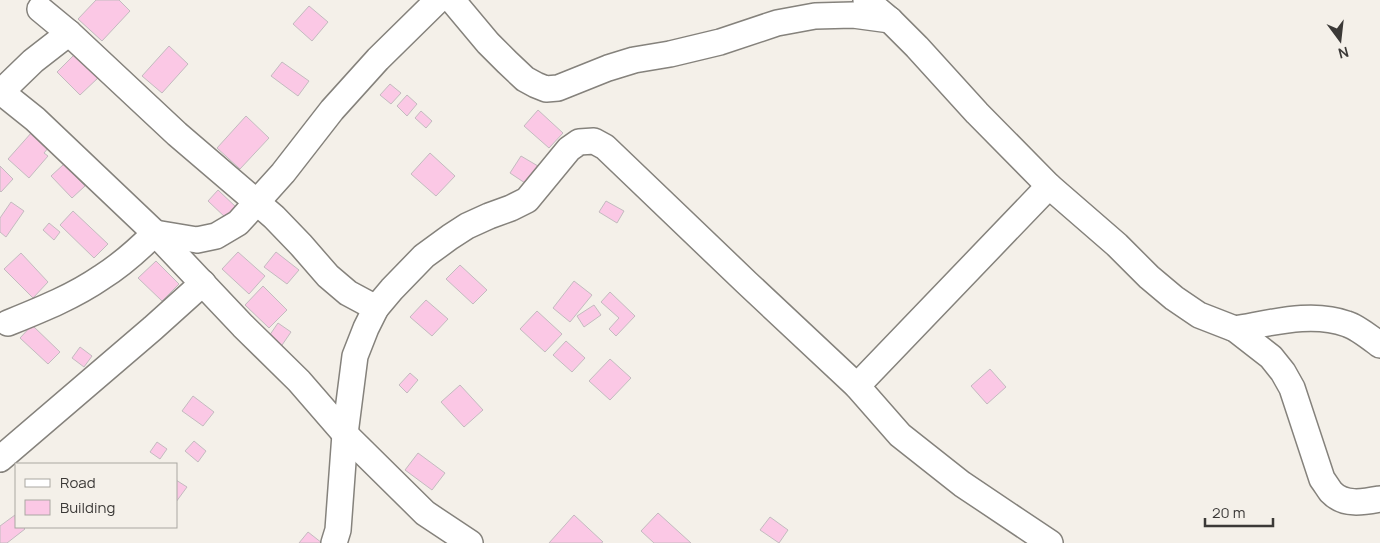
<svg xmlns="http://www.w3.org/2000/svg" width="1380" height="543" font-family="Manrope,sans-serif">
<rect width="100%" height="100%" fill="#f4f0e9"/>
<g fill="#fbc8e5" stroke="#c3bbbf">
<path d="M96,0H119L130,11L102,41L78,19Z"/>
<path d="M309,6L328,22L312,41L293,24Z"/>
<path d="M169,46L188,64L162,93L142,76Z"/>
<path d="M76,53L99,77L80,95L57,72Z"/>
<path d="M282,62L309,81L298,96L271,76Z"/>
<path d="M390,84L401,93L391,104L380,95Z"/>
<path d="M407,95L417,104L407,116L397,106Z"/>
<path d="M538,110L563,133L549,148L524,126Z"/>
<path d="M421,111L432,121L426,128L415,118Z"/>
<path d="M246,116L269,138L240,169L217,148Z"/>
<path d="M32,132L49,147L44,153L48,156L29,178L8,159Z"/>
<path d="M430,153L455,176L436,196L411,174Z"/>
<path d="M521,156L543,169L531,187L510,173Z"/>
<path d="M64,164L85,186L72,198L51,176Z"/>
<path d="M0,166L13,179L1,192L0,191Z"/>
<path d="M218,190L237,208L227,219L208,201Z"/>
<path d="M606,201L624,211L617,223L599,212Z"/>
<path d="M11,202L24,211L6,237L0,232V218Z"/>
<path d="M73,211L108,244L94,258L60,225Z"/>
<path d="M49,223L60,232L54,240L43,230Z"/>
<path d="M238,252L265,276L249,294L222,269Z"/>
<path d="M276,252L299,270L287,284L264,267Z"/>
<path d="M21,253L48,282L33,298L4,269Z"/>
<path d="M156,261L179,284L162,301L138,278Z"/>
<path d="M460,265L487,290L473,304L446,279Z"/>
<path d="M574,281L592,295L570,322L553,308Z"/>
<path d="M263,286L287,310L269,328L245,305Z"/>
<path d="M610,292L635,316L616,336L609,329L619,318L601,302Z"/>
<path d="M426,300L448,319L432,336L410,317Z"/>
<path d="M594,305L601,315L584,327L577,316Z"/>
<path d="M537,311L562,334L545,352L520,329Z"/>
<path d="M278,323L291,332L280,348L267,339Z"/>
<path d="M32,325L60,352L48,364L20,338Z"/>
<path d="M566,341L585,358L572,372L553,355Z"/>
<path d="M80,347L92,356L84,367L72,358Z"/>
<path d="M610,359L631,378L610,400L589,381Z"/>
<path d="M990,369L1006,387L987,404L971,386Z"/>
<path d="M410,373L418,380L407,393L399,385Z"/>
<path d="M460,385L483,410L464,427L441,402Z"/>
<path d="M193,396L214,412L203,426L182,411Z"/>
<path d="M194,441L206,451L198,462L185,451Z"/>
<path d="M157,442L167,449L160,459L150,452Z"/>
<path d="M418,453L445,473L432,490L405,470Z"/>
<path d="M176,480L187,487L176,502Z"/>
<path d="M658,513L691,543H654L641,531Z"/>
<path d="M15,515L16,527H23L25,529L7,543H0V526Z"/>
<path d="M574,515L603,542L601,543H549Z"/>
<path d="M770,517L788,530L779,543L760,530Z"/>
<path d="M308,532L322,543H299Z"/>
</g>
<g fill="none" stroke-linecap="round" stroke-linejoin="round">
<defs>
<g id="street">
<path d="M452,0L488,43L507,62L525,79L536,85L546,89L558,88L608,68L634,60L670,54L720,42L777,23L815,16L853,15L890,20"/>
<path d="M866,0L890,20L917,47L977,113L1049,186L1117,245L1149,277L1174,298L1199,315L1235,329L1271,357L1283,372L1292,388L1322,479C1325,483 1328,488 1331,492C1344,506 1364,502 1380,499"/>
<path d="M40,9L69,33L177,134L274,217L301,245L328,276L348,293L376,308"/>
<path d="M0,91L35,119L155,233L243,326L299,381L345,434L425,513L470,543"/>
<path d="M1,92L33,61L69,33"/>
<path d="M8,323C40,310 73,297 102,277C121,265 139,249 155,233L197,240L216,236L238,223L283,173L332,110L378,59L438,0"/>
<path d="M1235,329C1271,323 1312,311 1347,324C1357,327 1372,339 1380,345"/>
<path d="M857,386L1049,186"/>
<path d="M0,459L153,328L203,283"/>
<path d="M334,543L338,530L345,434L355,356L366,328L376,308L392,289L424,256L450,237L467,226L489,216L511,208L527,200L569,149L579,142L594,141L605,147L747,283L857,386L900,435L962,484L1050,543"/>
</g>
</defs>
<use href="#street" stroke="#85827c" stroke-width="28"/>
<use href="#street" stroke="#fff" stroke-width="25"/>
</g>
<rect x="15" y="463" width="162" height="65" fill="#f4f0e9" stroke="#aaa7a2"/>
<rect x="25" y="479" width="25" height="8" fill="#ffffff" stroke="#aaa7a2"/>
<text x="60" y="488" font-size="15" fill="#3b3937">Road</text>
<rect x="25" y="500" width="25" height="15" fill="#fbc8e5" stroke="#aaa7a2"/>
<text x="60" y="513" font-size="15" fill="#3b3937">Building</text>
<g transform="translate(1340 40) rotate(165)" stroke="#f4f0e9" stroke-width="4" paint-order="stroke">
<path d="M0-4L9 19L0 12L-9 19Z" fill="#3b3937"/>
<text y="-8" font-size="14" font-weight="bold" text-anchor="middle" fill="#3b3937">N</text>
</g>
<path d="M1205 518v8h68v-8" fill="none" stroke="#3b3937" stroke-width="2.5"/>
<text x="1212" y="518" font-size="15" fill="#3b3937" stroke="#f4f0e9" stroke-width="4" paint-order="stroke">20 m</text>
</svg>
